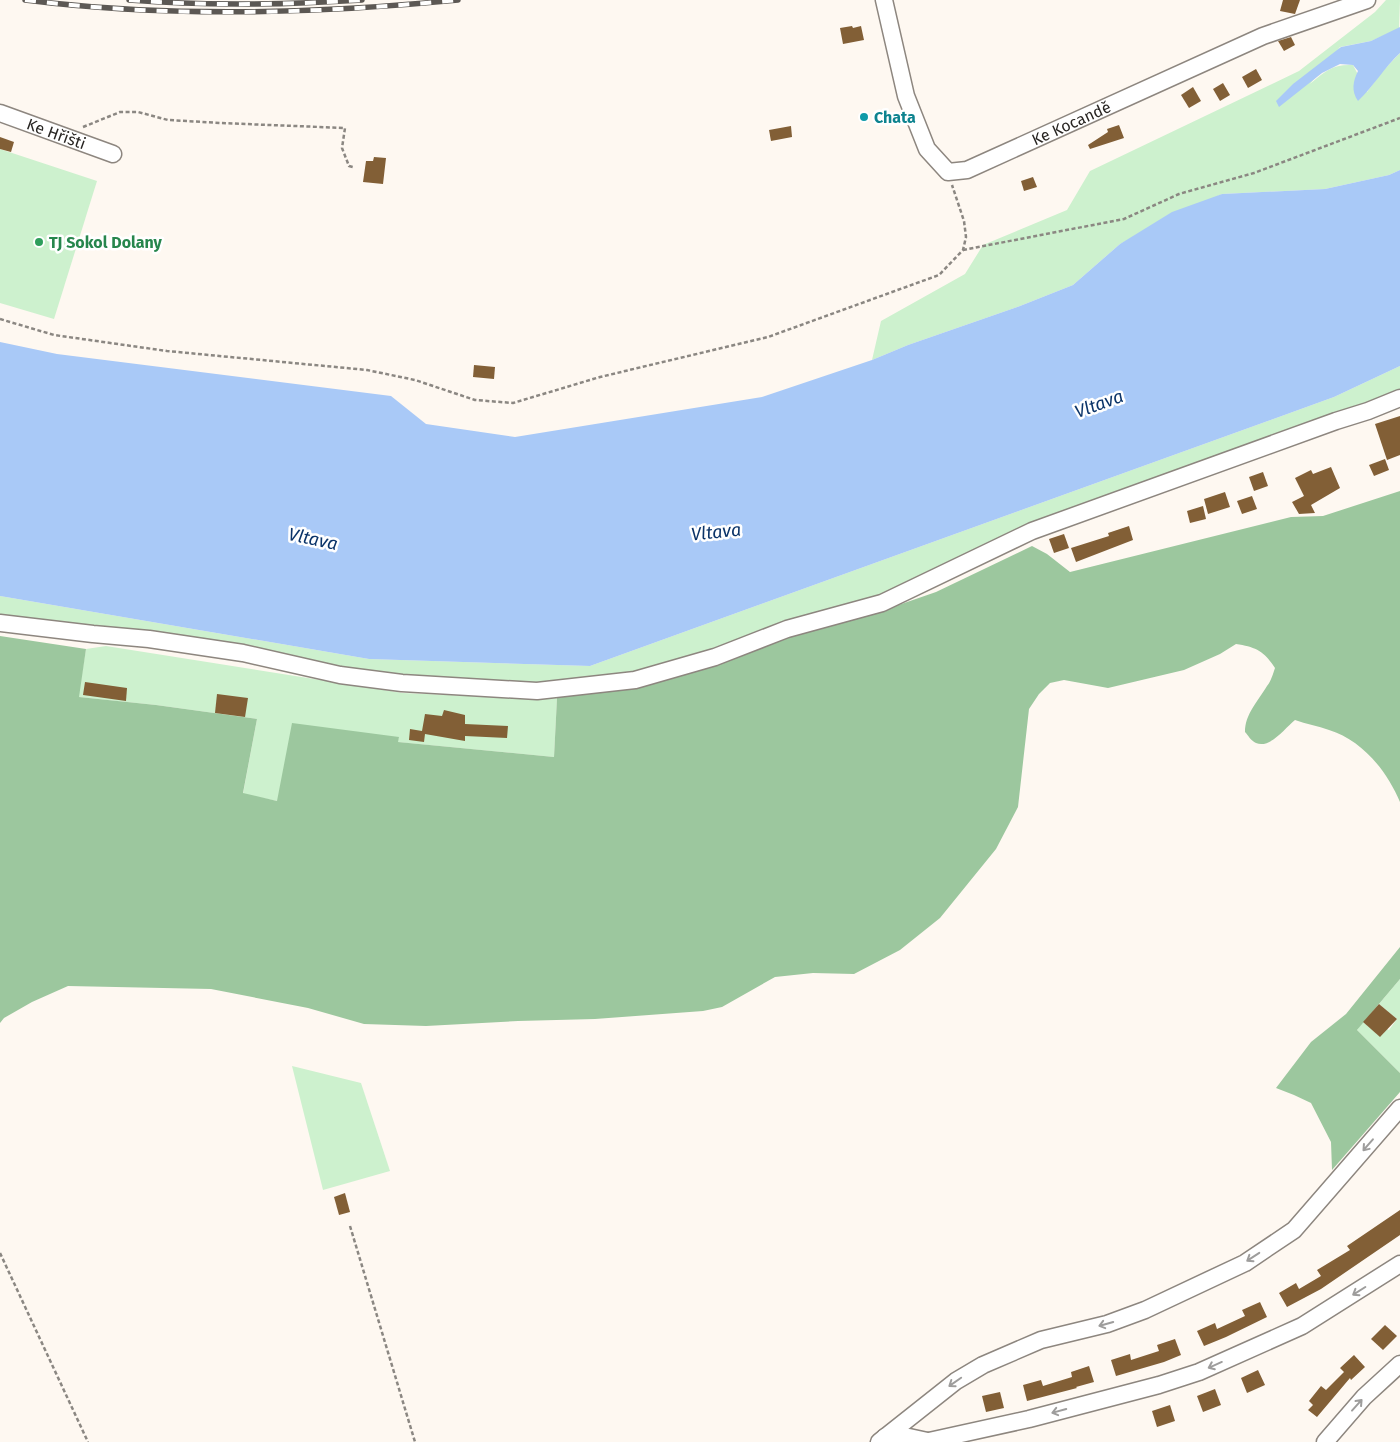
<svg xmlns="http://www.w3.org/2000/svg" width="1400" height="1442" font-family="'Fira Sans',sans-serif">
<rect width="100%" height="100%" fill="#fef8f1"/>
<g fill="#cdf1ce">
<path d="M1386,0H1400L1399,29L1371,41L1340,47L1310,84C1325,71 1333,64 1353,65L1367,92L1381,73L1400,53V170L1389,175L1325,189L1222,194L1120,244L1073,285L1020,306L908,345L872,360L881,321L965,274L983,245L1067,210L1090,171L1299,71L1375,12Z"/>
<path d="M0,149L97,181L54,319L0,303Z"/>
<path d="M1400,366V398L1032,531L882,603L715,657L537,691L402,683L0,623V596L369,659L590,666L1334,397Z"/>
<path d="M106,646L403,693L535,699L557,698L554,757L397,742L399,737L277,801L243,794L257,719L156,705L78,697L86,649Z"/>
<path d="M1400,979V1073L1357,1030L1363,1022L1380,1036L1387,1029L1389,1030L1397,1019L1379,1004Z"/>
<path d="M292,1066L361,1083L390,1171L323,1190Z"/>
</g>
<g fill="#9cc79e">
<path d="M1400,491V802C1387,771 1362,740 1329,730C1318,726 1306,724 1295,720C1285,728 1270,749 1256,743C1251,741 1248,735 1245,732C1245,714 1258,701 1267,686C1271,681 1273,674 1275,668C1264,651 1256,647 1236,644L1220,654L1184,670L1108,688L1064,680L1050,683L1039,694L1029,709L1018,807L996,849L940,918L900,950L854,974L813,973L775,977L722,1007L703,1011L595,1019L518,1021L426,1026L364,1024L308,1008L211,989L68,986L32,1002L4,1018L0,1023V636L86,649L79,697L156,705L257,719L243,793L277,801L292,723L399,737L398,742L554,757L557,698L710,668L784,637L884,610L936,592L1032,546L1047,554L1070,572L1291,517L1323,516Z"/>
<path d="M1400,947V979L1357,1030L1400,1073V1092L1332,1170L1331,1142L1311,1103L1294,1095L1276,1088L1311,1042L1346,1014Z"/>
</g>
<g fill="#a9c9f7">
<path d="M1400,27V53C1384,68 1373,87 1358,101C1351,91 1353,81 1358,71L1353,65L1340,64L1322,73L1279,107L1276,101L1293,84L1341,47L1371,41Z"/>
<path d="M1400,170V366L1334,397L590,666L369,659L0,596V342L57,354L391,396L426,424L515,437L762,397L872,360L908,345L1020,306L1073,285L1120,244L1172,212L1222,194L1325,189L1389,175Z"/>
</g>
<g fill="#825f36">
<path d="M1283,0H1300L1295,14L1280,11Z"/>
<path d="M852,26L853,28L861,26L864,40L843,44L840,28Z"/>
<path d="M1291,37L1295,45L1284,51L1278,41Z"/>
<path d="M1256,69L1262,80L1248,88L1242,77Z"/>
<path d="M1223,83L1230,95L1220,101L1213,89Z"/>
<path d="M1193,87L1201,101L1189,108L1181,95Z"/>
<path d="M1119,125L1124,138L1090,149L1088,145L1108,132L1107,129Z"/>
<path d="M791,126L792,137L771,141L769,130Z"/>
<path d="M0,137L14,142L11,152L0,149Z"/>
<path d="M374,157L386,158L383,184L363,182L366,161H373Z"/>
<path d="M1033,177L1037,187L1024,191L1021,181Z"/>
<path d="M474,365L495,367L494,379L473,377Z"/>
<path d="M1400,416V455L1387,460L1375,424Z"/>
<path d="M1385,459L1389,470L1374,476L1369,465Z"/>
<path d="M1331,467L1340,488L1311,505L1315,513L1299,514L1292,502L1304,496L1295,478L1311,470L1313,474Z"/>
<path d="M1263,472L1268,486L1254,491L1249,477Z"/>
<path d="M1225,492L1230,507L1208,514L1204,499Z"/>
<path d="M1252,496L1257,509L1242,514L1237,501Z"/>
<path d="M1203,506L1206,519L1190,523L1187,511Z"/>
<path d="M1129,526L1133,540L1076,562L1071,548L1109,536L1108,533Z"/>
<path d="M1064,534L1069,548L1054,553L1049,539Z"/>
<path d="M85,682L127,688L126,701L83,695Z"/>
<path d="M217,694L248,698L245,717L215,713Z"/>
<path d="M444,710L465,715V724L508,726L507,738L465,736V741L425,734L424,742L409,740L410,729L422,731L425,714L442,716Z"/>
<path d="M1379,1004L1397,1019L1380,1037L1363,1022Z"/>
<path d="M345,1193L350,1212L339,1215L334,1197Z"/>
<path d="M1400,1210V1235L1321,1289L1287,1307L1279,1293L1296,1283L1300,1291L1299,1289L1321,1276L1317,1270L1350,1250L1347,1246Z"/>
<path d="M1260,1302L1267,1317L1226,1337L1204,1346L1197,1331L1215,1323L1217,1329L1245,1316L1242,1310Z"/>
<path d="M1385,1325L1397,1336L1383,1350L1371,1339Z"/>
<path d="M1175,1339L1181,1355L1164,1362L1116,1376L1111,1360L1130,1354L1131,1360L1159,1351L1157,1345Z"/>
<path d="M1354,1355L1365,1367L1351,1380L1350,1378L1317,1417L1308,1410L1313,1405L1309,1401L1321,1386L1326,1390L1344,1372L1340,1368Z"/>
<path d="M1089,1366L1094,1382L1076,1387L1077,1388L1027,1401L1023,1385L1041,1380L1043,1386L1072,1377L1071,1372Z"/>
<path d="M1258,1370L1265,1385L1247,1393L1241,1378Z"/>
<path d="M1215,1389L1221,1405L1203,1412L1197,1396Z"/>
<path d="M1000,1392L1004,1408L986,1412L982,1396Z"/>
<path d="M1170,1405L1175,1421L1157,1427L1152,1411Z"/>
</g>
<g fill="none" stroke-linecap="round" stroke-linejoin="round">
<defs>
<g id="minor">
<path id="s1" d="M884,0L906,96L927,149L948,172L967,170L1263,36L1367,0"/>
<path id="s2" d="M0,113L113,154"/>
<path d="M0,623L93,634L149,639L243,653L340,675L402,683L537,691L635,680L715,657L787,629L882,603L1032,531L1336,421L1368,411L1400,398"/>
<path d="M885,1437H909L932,1442"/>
<path d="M929,1441L1029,1419L1159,1385L1199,1372L1302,1326L1400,1264"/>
<path d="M879,1442L956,1381L983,1365L1041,1340L1107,1324L1145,1310L1245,1263L1294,1230L1400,1108"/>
<path d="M1325,1442L1364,1397L1400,1364"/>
</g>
</defs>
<use href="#minor" stroke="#8d867f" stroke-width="19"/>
<g stroke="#8b8782" stroke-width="2.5" stroke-dasharray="4 2.5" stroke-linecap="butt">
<path d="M83,127L120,112H138L168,120L220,123L345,128L342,148L349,166L353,167"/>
<path d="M963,250L1124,219L1179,194L1254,173L1400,118"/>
<path d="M0,319L54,335L167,351L367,370L415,380L475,400L513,403L600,377L768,337L939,275L963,250L966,237L964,221L952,185"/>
<path d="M350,1226L415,1442"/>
<path d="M0,1253L88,1442"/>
</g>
<use href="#minor" stroke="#fff" stroke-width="16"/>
<defs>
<g id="rail">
<path d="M25,0C169,18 314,14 458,0"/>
<path d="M129,0C206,6 284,5 362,0"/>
</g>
</defs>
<use href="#rail" stroke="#5c5854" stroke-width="5.5"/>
<use href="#rail" stroke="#fff" stroke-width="4" stroke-dasharray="11" stroke-linecap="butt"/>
</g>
<defs><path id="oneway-shaft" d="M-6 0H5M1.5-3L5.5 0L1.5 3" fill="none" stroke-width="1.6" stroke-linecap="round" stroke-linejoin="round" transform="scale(1.25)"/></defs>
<g stroke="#9e9d9c">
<use href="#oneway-shaft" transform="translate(1368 1145) rotate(131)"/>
<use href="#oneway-shaft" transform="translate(1253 1257) rotate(147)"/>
<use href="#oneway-shaft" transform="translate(1359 1291) rotate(148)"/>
<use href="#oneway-shaft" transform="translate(1106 1324) rotate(164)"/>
<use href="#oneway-shaft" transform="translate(1215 1365) rotate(156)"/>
<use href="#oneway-shaft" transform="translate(955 1382) rotate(145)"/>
<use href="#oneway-shaft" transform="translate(1357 1405) rotate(-48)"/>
<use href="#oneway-shaft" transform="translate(1059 1411) rotate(165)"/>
</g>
<circle fill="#0f9aa8" stroke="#fff" stroke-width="2" cx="864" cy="117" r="5"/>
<circle fill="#2e9e5b" stroke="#fff" stroke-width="2" cx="39" cy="242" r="5"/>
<g text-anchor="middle" stroke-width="5" stroke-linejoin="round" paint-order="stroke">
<g font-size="16" font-weight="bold" fill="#0d838f" stroke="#fff" text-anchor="start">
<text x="874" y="123">Chata</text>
</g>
<g font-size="16" fill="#282522" stroke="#fff">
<text dy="6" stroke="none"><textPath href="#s1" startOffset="320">Ke Kocandě</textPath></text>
<text dy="6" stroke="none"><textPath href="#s2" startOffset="60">Ke Hřišti</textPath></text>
</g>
<g font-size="16" font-weight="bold" fill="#27864d" stroke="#fff" text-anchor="start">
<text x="49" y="248">TJ Sokol Dolany</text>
</g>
<g font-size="18" font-style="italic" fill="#0b3469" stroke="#fff">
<text transform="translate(1099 404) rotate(-20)" y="6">Vltava</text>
<text transform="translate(716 532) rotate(-6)" y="6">Vltava</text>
<text transform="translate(313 539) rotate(12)" y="6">Vltava</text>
</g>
</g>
</svg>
